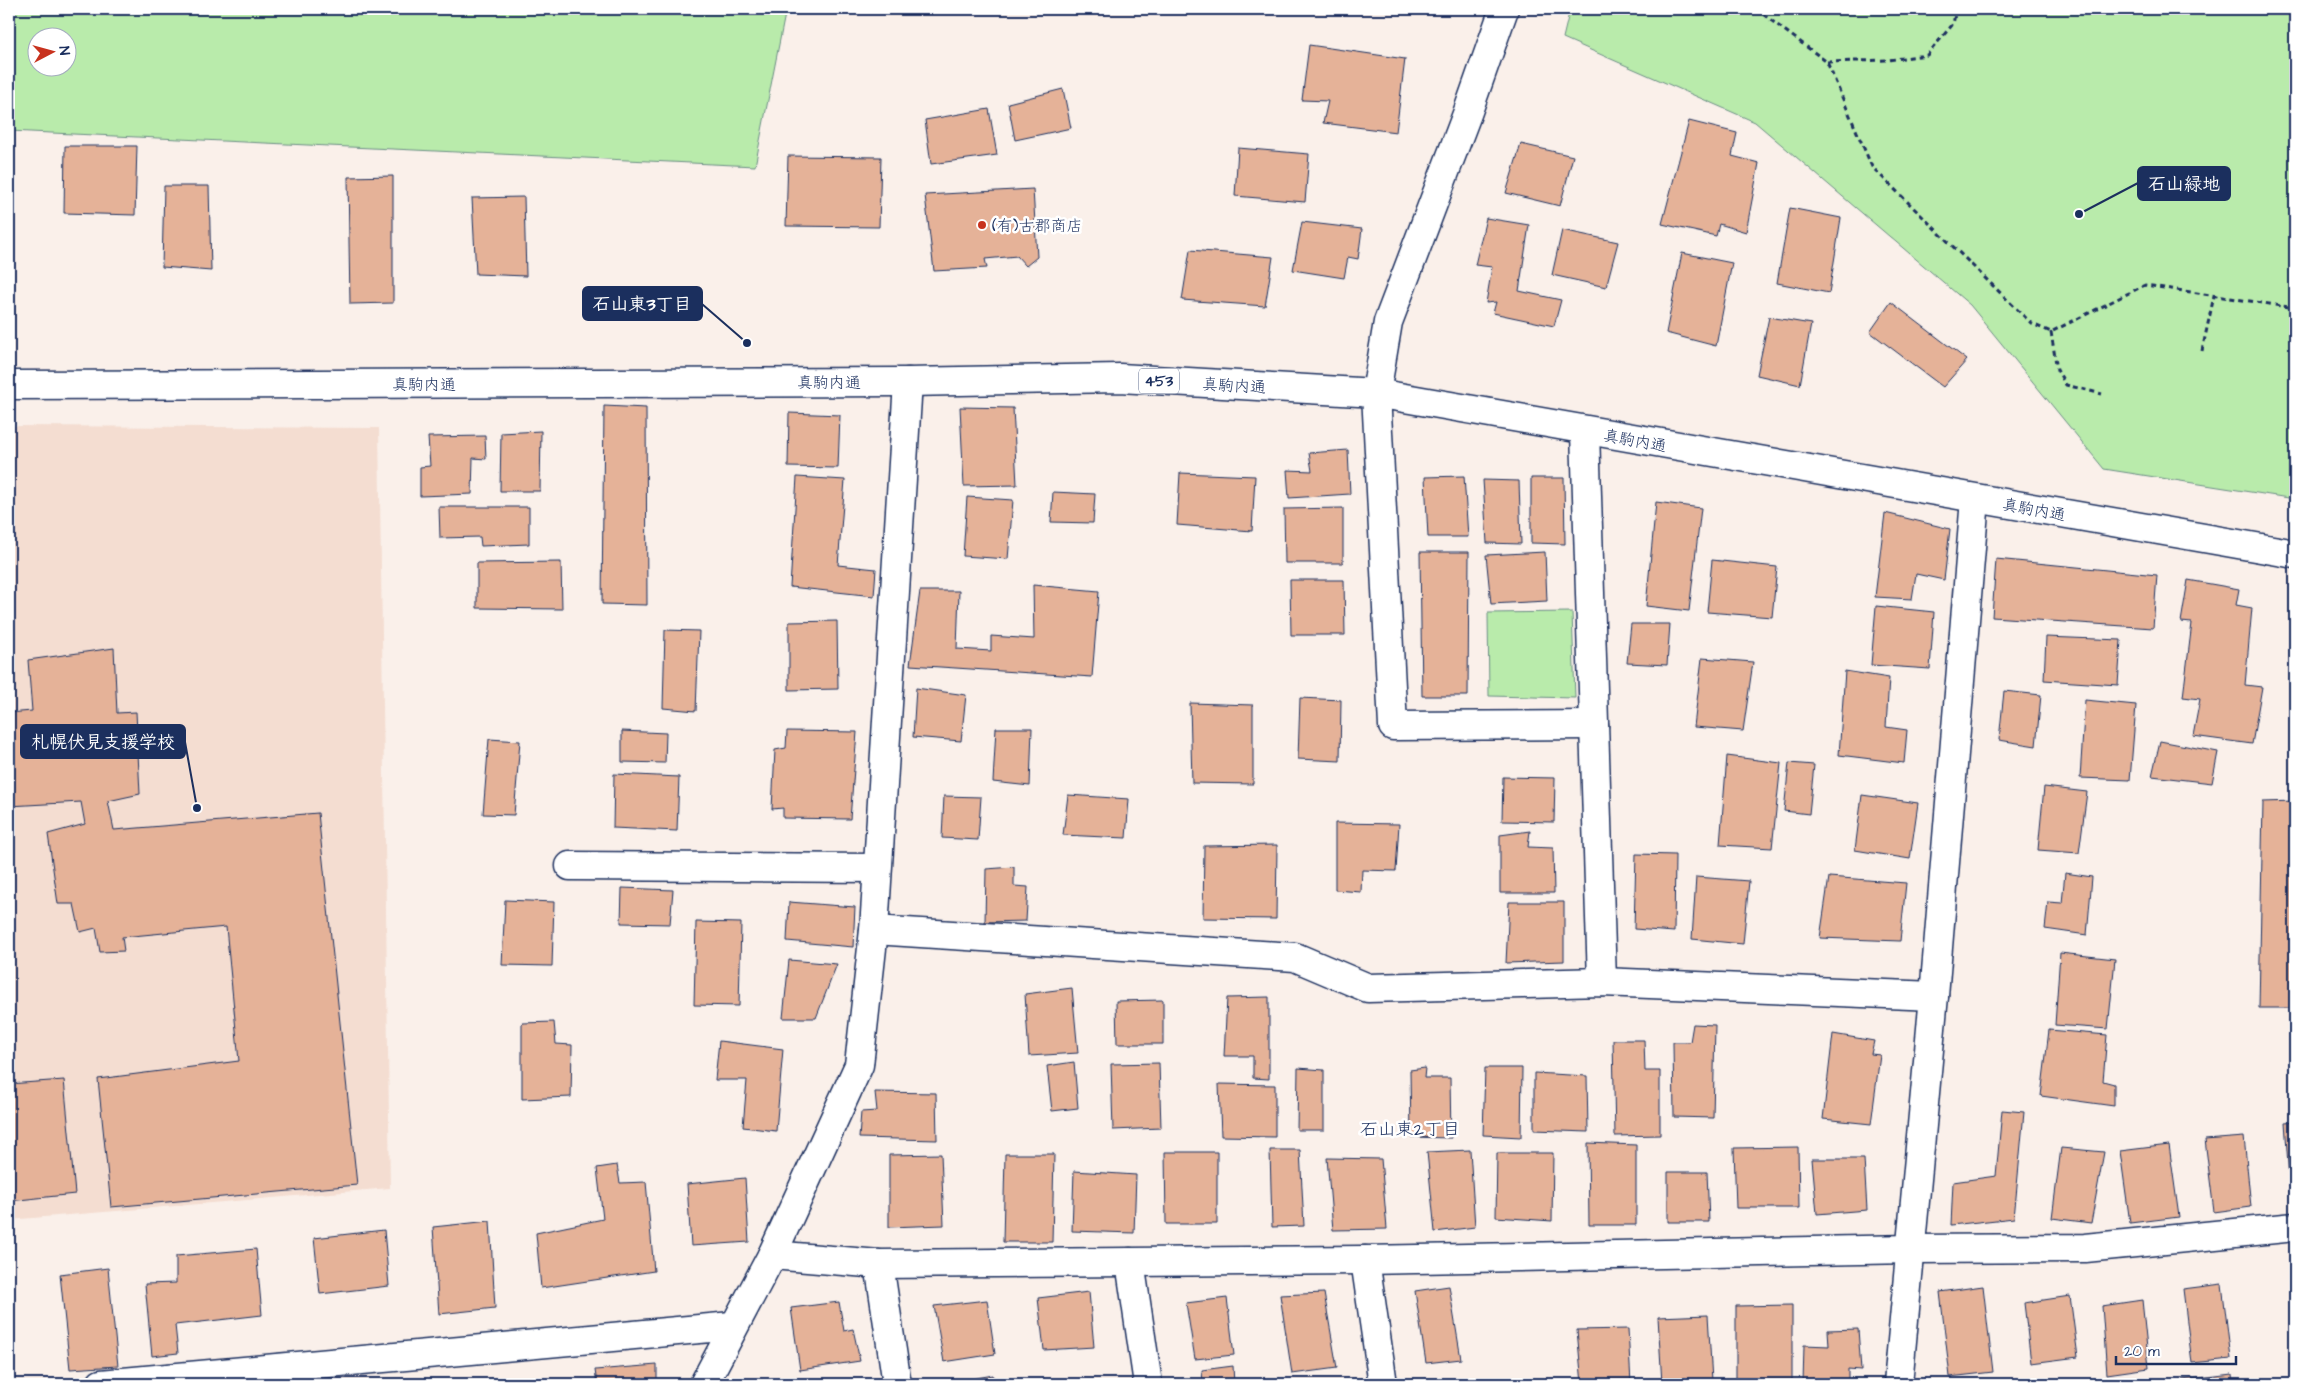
<svg xmlns="http://www.w3.org/2000/svg" width="2304" height="1393" font-family="'Architects Daughter','Klee One',sans-serif">
<rect width="100%" height="100%" fill="#faf0ea"/>
<filter id="ink" filterUnits="userSpaceOnUse"><feTurbulence type="fractalNoise" baseFrequency=".02" numOctaves="2"/><feDisplacementMap in="SourceGraphic" scale="10" xChannelSelector="R" yChannelSelector="G"/><feConvolveMatrix kernelMatrix="1 2 1 2 8 2 1 2 1" color-interpolation-filters="sRGB"/></filter>
<g filter="url(#ink)">
<path fill="#f4ddd1" d="M9,426L379,428L390,1188L9,1220Z"/>
<g fill="#b9ebab" stroke="#6a8d84" fill-rule="evenodd">
<path d="M9,9H786L755,166L9,131ZM38,38H68V68H38Z"/>
<path d="M1570,9H2295V499L2104,469L1970,305L1755,122L1563,38Z"/>
<path d="M1572,612L1575,698L1489,696L1488,613Z"/>
</g>
<g fill="#e5b298" stroke="#1b2f5e">
<path d="M1309,45L1405,59L1396,132L1323,123L1328,101L1302,100Z"/>
<path d="M1063,89L1071,128L1015,140L1008,103Z"/>
<path d="M989,109L997,155L931,164L925,120Z"/>
<path d="M1689,121L1737,133L1732,156L1759,163L1746,232L1719,224L1716,236L1662,224Z"/>
<path d="M1521,144L1573,156L1560,206L1506,193Z"/>
<path d="M65,146H137L135,215L64,213Z"/>
<path d="M1238,148L1309,154L1305,202L1235,196Z"/>
<path d="M788,156L881,157L879,227L786,226Z"/>
<path d="M393,176V303L350,304L348,177Z"/>
<path d="M164,186H209L211,271L162,267Z"/>
<path d="M1033,189L1037,257L1026,266L1017,256L985,259L987,268L934,271L925,195Z"/>
<path d="M524,197L526,276L476,274L472,198Z"/>
<path d="M1790,208L1841,218L1829,293L1777,283Z"/>
<path d="M1486,218L1529,225L1519,291L1561,300L1554,326L1493,313L1496,302L1486,303L1492,267L1475,265Z"/>
<path d="M1302,222L1362,229L1358,259L1348,257L1344,278L1293,270Z"/>
<path d="M1562,230L1618,242L1606,287L1552,275Z"/>
<path d="M1190,250L1273,257L1265,306L1182,300Z"/>
<path d="M1682,253L1732,263L1716,346L1666,333Z"/>
<path d="M1891,302L1967,360L1943,387L1870,332Z"/>
<path d="M1769,317L1811,324L1800,385L1757,375Z"/>
<path d="M604,406L646,408L647,605L602,604Z"/>
<path d="M960,407L1013,408L1017,485L964,486Z"/>
<path d="M789,413L840,415L838,468L788,467Z"/>
<path d="M541,431L540,491H500L501,433Z"/>
<path d="M485,436L486,459L473,458L472,494L420,496V467L430,466L428,437Z"/>
<path d="M1348,450L1350,494L1289,498L1287,470L1312,471L1309,453Z"/>
<path d="M1180,473L1255,476L1252,531L1177,525Z"/>
<path d="M1464,476L1468,537H1428L1425,477Z"/>
<path d="M797,477L845,480L838,565L876,569L874,596L790,587Z"/>
<path d="M1531,478H1564L1565,544L1531,543Z"/>
<path d="M1483,480L1519,481L1521,544L1487,543Z"/>
<path d="M1053,492L1095,494L1093,523L1051,522Z"/>
<path d="M967,497L1013,500L1008,559L963,556Z"/>
<path d="M1656,502L1701,508L1689,611L1646,606Z"/>
<path d="M439,507H529V544L481,546L480,537L440,538Z"/>
<path d="M1343,508V563H1285L1284,509Z"/>
<path d="M1885,513L1950,529L1944,580L1916,574L1912,599L1875,597Z"/>
<path d="M1420,552H1469L1468,696H1422Z"/>
<path d="M1545,552L1547,601L1491,604L1486,555Z"/>
<path d="M1996,559L2157,575L2153,628L1992,617Z"/>
<path d="M1712,560L1777,567L1772,617L1707,612Z"/>
<path d="M561,562L562,609L477,608V563Z"/>
<path d="M1290,580H1344L1345,635H1291Z"/>
<path d="M2188,580L2239,589L2236,605L2252,608L2245,685L2262,687L2252,744L2193,736L2200,699L2183,697L2192,623L2181,622Z"/>
<path d="M1033,585L1099,591L1092,677L910,665L920,591H959L957,649L991,651V636L1034,639Z"/>
<path d="M1876,606L1934,612L1930,669L1871,665Z"/>
<path d="M837,621L838,689L789,690V622Z"/>
<path d="M1631,624H1670L1667,665L1627,663Z"/>
<path d="M665,630L699,631L696,711L663,708Z"/>
<path d="M2046,637L2121,640L2118,685L2044,680Z"/>
<path d="M114,648L117,713L136,712L140,794L108,801L114,830L318,813L357,1185L111,1207L98,1079L239,1061L226,927L122,937L124,951L100,952L96,928L80,932L74,904H58L48,834L85,824L81,802L9,806V713L32,711L28,660Z"/>
<path d="M1702,658L1753,662L1743,731L1694,727Z"/>
<path d="M1845,671L1889,678L1886,727L1907,730L1904,763L1839,755Z"/>
<path d="M916,688L966,695L961,741L913,737Z"/>
<path d="M2004,691L2041,695L2036,746L1999,740Z"/>
<path d="M1300,698L1341,700L1340,761L1298,759Z"/>
<path d="M2085,700L2136,705L2130,780L2080,778Z"/>
<path d="M1190,703L1253,705V784L1192,783Z"/>
<path d="M996,728H1032L1030,786L993,782Z"/>
<path d="M622,731L666,733L665,763L622,762Z"/>
<path d="M787,731L857,732L850,819L783,818V808L772,809L775,750L786,748Z"/>
<path d="M489,739L520,741L514,815L483,814Z"/>
<path d="M2160,741L2218,752L2212,783L2152,776Z"/>
<path d="M1727,756L1781,763L1772,848L1720,845Z"/>
<path d="M1789,763L1814,765L1809,814L1784,811Z"/>
<path d="M614,774L679,777L677,831L613,828Z"/>
<path d="M1503,777L1555,778L1554,822L1502,821Z"/>
<path d="M2044,787L2087,792L2079,853L2038,850Z"/>
<path d="M1068,795L1129,799L1126,838L1063,835Z"/>
<path d="M1862,795L1918,803L1910,859L1855,850Z"/>
<path d="M944,796L981,797L978,840L942,838Z"/>
<path d="M2295,801V1008H2259L2263,802Z"/>
<path d="M1335,823L1399,824L1396,871L1362,870L1361,892L1335,890Z"/>
<path d="M1530,831L1528,847L1553,848L1554,893H1500V835Z"/>
<path d="M1277,845L1276,919L1203,918L1204,846Z"/>
<path d="M1636,854L1675,855L1674,932L1634,929Z"/>
<path d="M1014,867V886L1028,887L1026,921L985,922L986,869Z"/>
<path d="M2065,873L2092,877L2087,935L2045,929L2048,902L2062,903Z"/>
<path d="M1696,877L1749,881L1743,944L1692,939Z"/>
<path d="M1829,877L1906,883L1900,941L1820,938Z"/>
<path d="M622,888L673,890L670,924L621,923Z"/>
<path d="M505,900L554,902L552,966L502,965Z"/>
<path d="M789,902L855,907L853,947L787,941Z"/>
<path d="M1509,902H1564V961L1506,963Z"/>
<path d="M696,922L741,923L739,1006L694,1005Z"/>
<path d="M2060,953L2115,959L2108,1029L2055,1025Z"/>
<path d="M789,960L837,964L816,1018H783Z"/>
<path d="M1072,988L1078,1053L1029,1056L1025,994Z"/>
<path d="M1269,997V1079L1253,1078V1056H1224L1227,998Z"/>
<path d="M1163,1000V1044H1117L1116,1001Z"/>
<path d="M554,1022L556,1044L572,1045L571,1097L522,1099V1023Z"/>
<path d="M1693,1024L1715,1025L1713,1118L1674,1117L1673,1042H1690Z"/>
<path d="M2049,1030L2107,1035L2103,1081L2114,1084V1106L2041,1096Z"/>
<path d="M1833,1034L1874,1041L1871,1054L1880,1055L1871,1124L1823,1119Z"/>
<path d="M1613,1040H1644L1645,1071H1660V1135L1615,1136Z"/>
<path d="M719,1041L783,1049L776,1131L743,1127L747,1080H715Z"/>
<path d="M1074,1062L1078,1108L1052,1111L1047,1066Z"/>
<path d="M1159,1063L1161,1128L1113,1130L1111,1064Z"/>
<path d="M1298,1068L1324,1070V1130H1297Z"/>
<path d="M1425,1068L1424,1078H1450L1451,1138L1411,1137L1410,1070Z"/>
<path d="M1485,1068H1522L1521,1137L1483,1135Z"/>
<path d="M1534,1073L1587,1076L1588,1132L1534,1130Z"/>
<path d="M64,1080L75,1194L9,1201V1084Z"/>
<path d="M1219,1084L1275,1085V1137L1221,1136Z"/>
<path d="M875,1092L936,1093L937,1140L859,1138L861,1112L877,1111Z"/>
<path d="M2002,1110L2024,1112L2014,1218L1951,1225L1953,1182L1996,1176Z"/>
<path d="M2295,1121V1194H2290L2285,1122Z"/>
<path d="M2244,1137L2251,1207L2214,1212L2205,1140Z"/>
<path d="M1588,1143L1636,1145V1225H1589Z"/>
<path d="M2169,1145L2179,1217L2130,1223L2120,1151Z"/>
<path d="M1798,1147L1799,1208H1736L1734,1148Z"/>
<path d="M2061,1148L2104,1152L2091,1223L2052,1218Z"/>
<path d="M1270,1150H1300L1304,1226L1272,1227Z"/>
<path d="M1470,1150L1475,1227L1435,1232L1427,1152Z"/>
<path d="M1165,1152H1217V1224H1166Z"/>
<path d="M1497,1153H1553L1552,1221L1496,1217Z"/>
<path d="M941,1154L944,1225L889,1227V1155Z"/>
<path d="M1005,1154H1054L1052,1242H1003Z"/>
<path d="M1327,1158L1381,1159L1387,1229L1333,1230Z"/>
<path d="M1812,1159H1864L1867,1210L1817,1214Z"/>
<path d="M617,1165L620,1183L646,1182L654,1271L541,1288L536,1233L603,1219L597,1168Z"/>
<path d="M1074,1171L1136,1175L1134,1233L1072,1231Z"/>
<path d="M1668,1172H1707L1709,1222H1668Z"/>
<path d="M745,1178L749,1242L691,1246L687,1184Z"/>
<path d="M490,1221L495,1308L439,1314L433,1227Z"/>
<path d="M384,1230L389,1286L320,1294L314,1238Z"/>
<path d="M256,1249L262,1315L175,1325L178,1353L152,1356L145,1284L176,1283V1256Z"/>
<path d="M108,1268L118,1366L70,1369L60,1274Z"/>
<path d="M2222,1284L2231,1359L2192,1363L2183,1289Z"/>
<path d="M1449,1286L1461,1359L1426,1363L1415,1291Z"/>
<path d="M1983,1286L1993,1372L1950,1377L1940,1292Z"/>
<path d="M1089,1292L1094,1347L1044,1350L1038,1298Z"/>
<path d="M1324,1293L1337,1368L1292,1374L1280,1295Z"/>
<path d="M2070,1296L2078,1357L2031,1363L2024,1303Z"/>
<path d="M1227,1298L1234,1355L1195,1359L1186,1303Z"/>
<path d="M987,1300L995,1354L944,1362L934,1306Z"/>
<path d="M2142,1300L2149,1368L2107,1374L2102,1306Z"/>
<path d="M839,1302L844,1331L853,1329L860,1361L800,1370L791,1308Z"/>
<path d="M1792,1305V1384H1736V1306Z"/>
<path d="M1708,1315L1712,1381L1662,1384L1658,1317Z"/>
<path d="M1628,1329L1631,1384H1582L1577,1330Z"/>
<path d="M1858,1329L1861,1370L1848,1369V1384H1803L1804,1345L1829,1346L1828,1330Z"/>
<path d="M657,1365V1384H597L595,1370Z"/>
<path d="M1233,1366L1234,1384H1203L1202,1370Z"/>
<path d="M2232,1374L2233,1384H2183L2182,1380Z"/>
<path d="M993,1375L995,1384H950L949,1383Z"/>
<path d="M1467,1378L1468,1384H1437Z"/>
</g>
<g fill="none" stroke-linecap="round" stroke-linejoin="round">
<defs>
<g id="minor">
<path d="M1504,9L1467,114L1388,322L1376,393L1393,726L1594,725"/>
<path d="M1585,431L1602,982"/>
<path d="M570,866L877,868"/>
<path d="M874,930L1295,957L1368,988L1602,982L1934,996"/>
<path d="M772,1255L879,1264L1365,1260L1912,1249L2085,1248L2295,1227"/>
<path d="M1365,1260L1383,1384"/>
<path d="M1130,1262L1148,1384"/>
<path d="M879,1264L897,1384"/>
<path d="M101,1384L732,1326"/>
<path d="M704,1384L772,1255L859,1065L874,930L908,382"/>
<path d="M1898,1384L1934,996L1975,499"/>
</g>
<path id="highway" d="M9,385L908,382L1120,378L1376,393L2295,554"/>
</defs>
<use href="#minor" stroke="#1b2f5e" stroke-width="31"/>
<use href="#highway" stroke="#1b2f5e" stroke-width="31"/>
<g stroke="#1b2f5e" stroke-width="3" stroke-dasharray="5 4" stroke-linecap="butt">
<path d="M1756,9L1827,62L1872,167L2032,324L2051,332L2145,285L2295,308"/>
<path d="M1827,62L1888,60L1927,55L1953,24L1956,9"/>
<path d="M2051,332L2057,370L2066,385L2102,394"/>
<path d="M2202,351L2214,296"/>
</g>
<use href="#minor" stroke="#fff" stroke-width="28"/>
<use href="#highway" stroke="#fff" stroke-width="28"/>
</g>
</g>
<circle fill="#c8321e" stroke="#fff" stroke-width="2" cx="982" cy="225" r="5"/>
<g text-anchor="middle" stroke-width="5" stroke-linejoin="round" paint-order="stroke">
<rect fill="#fff" stroke="#5f6d8e" stroke-width="1" x="1139" y="368.5" width="40" height="25" rx="4"/>
<g font-size="15" font-weight="bold" fill="#1b2f5e">
<text x="1159" y="386">453</text>
</g>
<g font-size="16" fill="#1b2f5e" stroke="#fff" text-anchor="start">
<text x="992" y="231">(有)古郡商店</text>
</g>
<g font-size="16" fill="#1b2f5e" stroke="#fff">
<text x="829" y="388">真駒内通</text>
<text x="424" y="390">真駒内通</text>
<text transform="translate(1234 385) rotate(3)" y="6">真駒内通</text>
<text transform="translate(1635 440) rotate(10)" y="6">真駒内通</text>
<text transform="translate(2034 509) rotate(10)" y="6">真駒内通</text>
</g>
<g font-size="18" fill="#1b2f5e" stroke="#fff">
<text x="1410" y="1135">石山東2丁目</text>
</g>
</g>
<path fill="none" stroke="#1b2f5e" stroke-width="2" d="M2079 214L2138 183M747 343L702 304M197 808L185 742"/>
<g fill="#1b2f5e" stroke="#fff" stroke-width="2">
<circle cx="2079" cy="214" r="5"/>
<circle cx="747" cy="343" r="5"/>
<circle cx="197" cy="808" r="5"/>
</g>
<g fill="#1b2f5e" stroke="#1b2f5e" stroke-width="2">
<rect x="2138" y="167" width="92" height="33" rx="5"/>
<rect x="583" y="287" width="119" height="33" rx="5"/>
<rect x="21" y="725" width="164" height="33" rx="5"/>
</g>
<g font-size="18" text-anchor="middle" font-weight="bold" fill="#fff">
<text x="2184" y="190">石山緑地</text>
<text x="642" y="310">石山東3丁目</text>
<text x="103" y="748">札幌伏見支援学校</text>
</g>
<rect width="2304" height="1393" fill="none" stroke="#fff" stroke-width="30"/>
<rect x="15" y="15" width="2274" height="1363" fill="none" stroke="#1b2f5e" stroke-width="2" filter="url(#ink)"/>
<g transform="translate(52 52) rotate(84)"><circle r="24" fill="#ffffff" stroke="#a4acbf"/>
<path d="M0-4L9 19L0 12L-9 19Z" fill="#c8321e"/>
<text y="-8" font-size="14" font-weight="bold" text-anchor="middle" fill="#1b2f5e">N</text>
</g>
<path d="M2116 1356v8h120v-8" fill="none" stroke="#1b2f5e" stroke-width="2.5"/>
<text x="2124" y="1356" font-size="15" fill="#1b2f5e" stroke="#ffffff" stroke-width="4" paint-order="stroke">20 m</text>
</svg>
